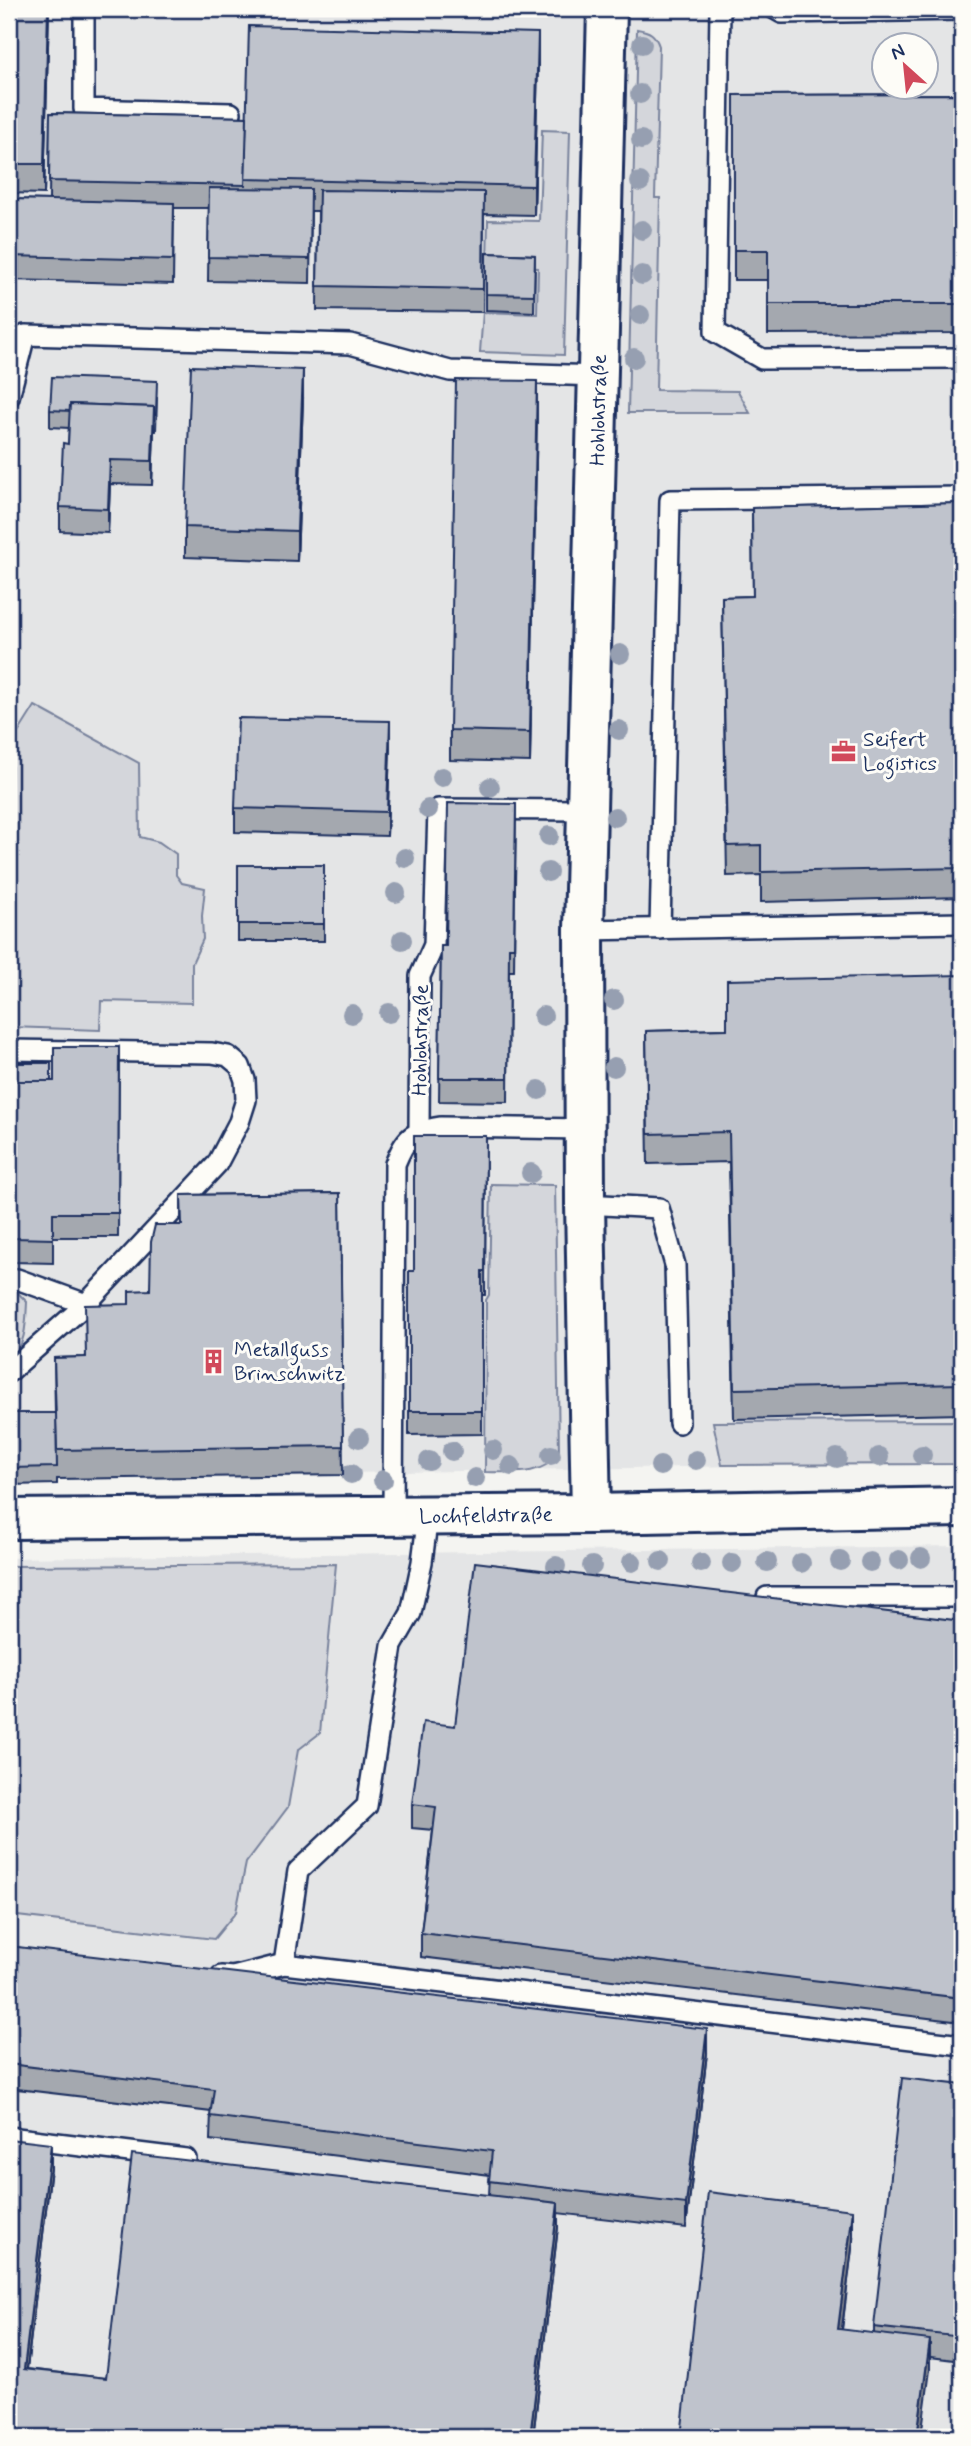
<svg xmlns="http://www.w3.org/2000/svg" width="971" height="2446" font-family="Mynerve,sans-serif">
<rect width="100%" height="100%" fill="#f4f4f1"/>
<filter id="ink" filterUnits="userSpaceOnUse"><feTurbulence type="fractalNoise" baseFrequency=".0143" numOctaves="2"/><feDisplacementMap in="SourceGraphic" scale="14" xChannelSelector="R" yChannelSelector="G"/><feConvolveMatrix kernelMatrix="1 2 1 2 8 2 1 2 1" color-interpolation-filters="sRGB"/></filter>
<g filter="url(#ink)">
<g fill="#e4e5e6" fill-rule="evenodd">
<path d="M9,9H962V1462L9,1479ZM884,46H926V88H884Z"/>
<path d="M962,1546V2437H9V1558Z"/>
</g>
<g fill="#d4d6db" stroke="#78829c" stroke-width="2">
<path d="M637,29C650,31 655,34 659,46L655,198H660L656,390L738,391L750,413H628Z"/>
<path d="M542,130L570,131L564,355L480,352L483,312L537,314L538,268L487,266L488,220L539,221Z"/>
<path d="M35,706L139,763L140,837L159,842L176,854V875L182,883L205,888L202,916L203,939L192,963V1003L101,1001L100,1030L9,1027V792H11L13,741Z"/>
<path d="M491,1184L555,1185L559,1454C541,1477 512,1472 485,1472L486,1300L489,1295Z"/>
<path d="M9,1291H16L27,1302C26,1323 26,1347 9,1361Z"/>
<path d="M962,1421V1464L722,1465L713,1422Z"/>
<path d="M336,1564L320,1733L298,1750L288,1807L246,1863L236,1912L214,1939L9,1915V1566Z"/>
</g>
<g fill="none" stroke-linecap="round" stroke-linejoin="round">
<defs>
<g id="lane">
<path d="M84,9V109L231,113"/>
<path d="M720,9L715,332L762,359L962,358"/>
<path d="M775,9L782,13L962,10"/>
<path d="M9,397L25,335L350,344L450,371L598,376"/>
<path d="M660,929L670,500L962,497"/>
<path d="M584,930L962,923"/>
<path d="M9,1050L212,1053L228,1056L240,1066L245,1080L246,1100L239,1122L217,1164L86,1304L9,1372"/>
<path d="M419,1130L420,976L434,945L438,809L588,810"/>
<path d="M585,1204L659,1208L675,1265L679,1423"/>
<path d="M9,1279H17L86,1304"/>
<path d="M393,1516L395,1164C406,1137 411,1132 440,1127L585,1129"/>
<path d="M767,1597H962"/>
<path d="M284,1964L298,1871L367,1806L392,1646L411,1613L422,1562L428,1515"/>
<path d="M221,1976L233,1977L284,1964L962,2045"/>
<path d="M9,2137L186,2159"/>
</g>
<g id="street">
<path d="M591,1514L585,1204L584,930L607,9"/>
<path d="M9,1519L591,1514L962,1507"/>
</g>
</defs>
<use href="#lane" stroke="#1b2f5e" stroke-width="24"/>
<use href="#street" stroke="#1b2f5e" stroke-width="44"/>
<use href="#lane" stroke="#fdfcf7" stroke-width="19"/>
<use href="#street" stroke="#fdfcf7" stroke-width="38"/>
</g>
<g fill="#969fb1">
<circle cx="642" cy="44" r="10"/>
<circle cx="640" cy="94" r="10"/>
<circle cx="641" cy="140" r="10"/>
<circle cx="640" cy="182" r="10"/>
<circle cx="642" cy="230" r="10"/>
<circle cx="642" cy="275" r="10"/>
<circle cx="640" cy="315" r="10"/>
<circle cx="634" cy="358" r="10"/>
<circle cx="620" cy="654" r="10"/>
<circle cx="619" cy="730" r="10"/>
<circle cx="442" cy="777" r="10"/>
<circle cx="490" cy="787" r="10"/>
<circle cx="428" cy="809" r="10"/>
<circle cx="615" cy="817" r="10"/>
<circle cx="549" cy="836" r="10"/>
<circle cx="405" cy="858" r="10"/>
<circle cx="548" cy="872" r="10"/>
<circle cx="396" cy="893" r="10"/>
<circle cx="402" cy="940" r="10"/>
<circle cx="614" cy="1000" r="10"/>
<circle cx="389" cy="1013" r="10"/>
<circle cx="352" cy="1014" r="10"/>
<circle cx="543" cy="1016" r="10"/>
<circle cx="614" cy="1067" r="10"/>
<circle cx="539" cy="1090" r="10"/>
<circle cx="531" cy="1173" r="10"/>
<circle cx="359" cy="1438" r="10"/>
<circle cx="493" cy="1450" r="10"/>
<circle cx="452" cy="1451" r="10"/>
<circle cx="551" cy="1455" r="10"/>
<circle cx="922" cy="1455" r="10"/>
<circle cx="879" cy="1457" r="10"/>
<circle cx="837" cy="1458" r="10"/>
<circle cx="696" cy="1460" r="10"/>
<circle cx="429" cy="1461" r="10"/>
<circle cx="511" cy="1466" r="10"/>
<circle cx="660" cy="1466" r="10"/>
<circle cx="351" cy="1474" r="10"/>
<circle cx="475" cy="1478" r="10"/>
<circle cx="383" cy="1480" r="10"/>
<circle cx="921" cy="1558" r="10"/>
<circle cx="899" cy="1560" r="10"/>
<circle cx="661" cy="1561" r="10"/>
<circle cx="840" cy="1561" r="10"/>
<circle cx="632" cy="1562" r="10"/>
<circle cx="767" cy="1562" r="10"/>
<circle cx="870" cy="1562" r="10"/>
<circle cx="701" cy="1563" r="10"/>
<circle cx="732" cy="1563" r="10"/>
<circle cx="801" cy="1563" r="10"/>
<circle cx="556" cy="1566" r="10"/>
<circle cx="592" cy="1566" r="10"/>
</g>
<g fill="#a4a8af" stroke="#1b2f5e" stroke-width="2">
<path d="M9,9H49L44,194L9,193Z"/>
<path d="M538,62L534,215L484,214L483,312L317,310L318,211H311L310,283L208,281L209,208H174L173,284L9,280V199L49,200L50,113L247,117Z"/>
<path d="M962,94V333L768,334V280H734V95Z"/>
<path d="M486,253L535,255L534,312L486,310Z"/>
<path d="M157,398L156,431H154L152,485L110,484L108,533L60,531V507L68,444L69,428L50,427V410Z"/>
<path d="M303,400L297,561L185,557V527Z"/>
<path d="M537,410L530,762L450,760V730Z"/>
<path d="M962,503V897L761,902V875L727,876L722,597L753,596L752,508Z"/>
<path d="M390,745L387,836L235,832V808Z"/>
<path d="M516,804L514,971H509L508,1102L439,1101L441,946H446Z"/>
<rect x="238" y="865" width="86" height="76"/>
<path d="M962,975V1414L734,1419L729,1162L648,1164L646,1031L727,1029Z"/>
<path d="M119,1047L118,1237H53V1263L13,1262L14,1081H54Z"/>
<path d="M486,1136L485,1295H482V1434L409,1435V1271H414Z"/>
<path d="M340,1193L343,1475L57,1479V1484L9,1485V1413H55L54,1358L85,1357L129,1304L150,1290L181,1225V1195Z"/>
<path d="M962,1621V2022L421,1957V1933L433,1830L412,1828V1804L455,1726Z"/>
<path d="M9,1946L707,2053L686,2228L558,2213V2227L533,2437H9L51,2168L27,2369L106,2378L489,2195L490,2175L210,2140L211,2112L9,2088Z"/>
<path d="M962,2085V2361L930,2357V2370L681,2437L853,2240L842,2330L874,2334V2327Z"/>
</g>
<g fill="#86888f" stroke="#1b2f5e" stroke-width="2">
<path d="M48,9H49L44,194V164Z"/>
<path d="M538,33V62L534,215V186Z"/>
<path d="M303,370V400L297,561V531Z"/>
<path d="M537,381V410L530,762V732Z"/>
<path d="M154,407V431L152,485V461Z"/>
<path d="M110,460V484L108,533V509Z"/>
<path d="M390,721V745L387,836V812Z"/>
<path d="M707,2029V2053L686,2228V2204Z"/>
<path d="M51,2144V2168L24,2393V2369Z"/>
<path d="M558,2203V2227L533,2437H530Z"/>
<path d="M853,2210V2240L838,2359V2329Z"/>
<path d="M930,2340V2370L921,2437H917Z"/>
</g>
<g fill="#bfc3cc" stroke="#1b2f5e" stroke-width="2">
<path d="M9,9H48L44,164H9Z"/>
<path d="M249,26L538,33L534,186L245,179Z"/>
<path d="M962,94V304H768V250H734V95Z"/>
<path d="M50,113L247,117L245,185L49,181Z"/>
<path d="M209,188L311,189L310,259L208,257Z"/>
<path d="M319,190L484,192L483,289L317,286Z"/>
<path d="M9,199L174,203L173,260L9,256Z"/>
<path d="M486,253L535,255L534,295L486,294Z"/>
<path d="M191,366L303,370L297,531L185,527Z"/>
<path d="M52,377L157,381L156,414H154V407L70,404V411L50,410Z"/>
<path d="M456,380L537,381L530,732L450,730Z"/>
<path d="M70,404L154,407L152,461L110,460L108,509L60,507L63,443L68,444Z"/>
<path d="M962,503V868L761,872V845L727,846L722,597L753,596L752,508Z"/>
<path d="M238,718L390,721L387,812L235,808Z"/>
<path d="M448,803L516,804L514,947H509L508,1078H439L441,946H446Z"/>
<rect x="238" y="865" width="86" height="59"/>
<path d="M962,975V1384L734,1389L729,1132L648,1134L646,1031L727,1029V980Z"/>
<path d="M54,1047H119L118,1213H53V1239L13,1238L14,1081H54Z"/>
<rect x="16" y="1063" width="35" height="18"/>
<path d="M414,1136H486L485,1271H482V1411H409V1271H414Z"/>
<path d="M340,1193L343,1446L57,1450L54,1358L86,1357L85,1305L129,1304V1291L150,1290L151,1242L155,1225H182L181,1195Z"/>
<path d="M9,1413H56L57,1467L9,1468Z"/>
<path d="M475,1562L962,1621V1998L421,1933L436,1807L412,1804L423,1722L455,1726Z"/>
<path d="M9,1946L707,2029L686,2204L489,2181L492,2151L210,2116L214,2089L9,2064Z"/>
<path d="M902,2078L962,2085V2337L874,2327Z"/>
<path d="M9,2139L51,2144L24,2369L106,2378L132,2154L558,2203L530,2437H9Z"/>
<path d="M708,2192L853,2210L838,2329L930,2340L917,2437H681Z"/>
</g>
</g>
<defs>
<symbol id="office-bare" viewBox="-9 -9 18 18"><path d="M-6-3h4V-5.5h4V-3h4V5H-6ZM-1-4.5V-3h2v-1.5ZM-6 0V1H6V0Z" fill="#d1495b" stroke="#fdfcf7" stroke-width="2.5" paint-order="stroke"/></symbol>
<symbol id="building-bare" viewBox="-9 -9 18 18"><path d="M-4-6H4V6H1V3H-1V6H-4ZM-2.5-4.3h1.7v1.8h-1.7ZM.8-4.3h1.7v1.8H.8ZM-2.5-1h1.7V.8h-1.7ZM.8-1h1.7V.8H.8Z" fill="#d1495b" stroke="#fdfcf7" stroke-width="2.5" paint-order="stroke"/></symbol>
</defs>
<g fill-rule="evenodd">
<use href="#office-bare" x="826" y="734" width="35" height="35"/>
<use href="#building-bare" x="196" y="1344" width="35" height="35"/>
</g>
<g text-anchor="middle" stroke-width="6" stroke-linejoin="round" paint-order="stroke">
<g font-size="21" fill="#1b2f5e" stroke="#fdfcf7">
<text transform="translate(598 410) rotate(-89)" y="7">Hohlohstraße</text>
<text transform="translate(420 1040) rotate(-89)" y="7">Hohlohstraße</text>
<text transform="translate(486 1515) rotate(-1)" y="7">Lochfeldstraße</text>
</g>
<g font-size="21" fill="#1b2f5e" stroke="#fdfcf7" text-anchor="start">
<text x="863" y="746">Seifert<tspan x="863" dy="24">Logistics</tspan></text>
<text x="234" y="1356">Metallguss<tspan x="234" dy="24">Brinschwitz</tspan></text>
</g>
</g>
<rect width="971" height="2446" fill="none" stroke="#fdfcf7" stroke-width="35"/>
<rect x="18" y="18" width="936" height="2411" fill="none" stroke="#1b2f5e" stroke-width="2.5" filter="url(#ink)"/>
<g transform="translate(905 66) rotate(333)"><circle r="33" fill="#fdfcf7" stroke="#a3aaba" stroke-width="2"/>
<path d="M0-5L12 26L0 18L-12 26Z" fill="#d1495b"/>
<text y="-10" font-size="19" font-weight="bold" text-anchor="middle" fill="#1b2f5e">N</text>
</g>
</svg>
